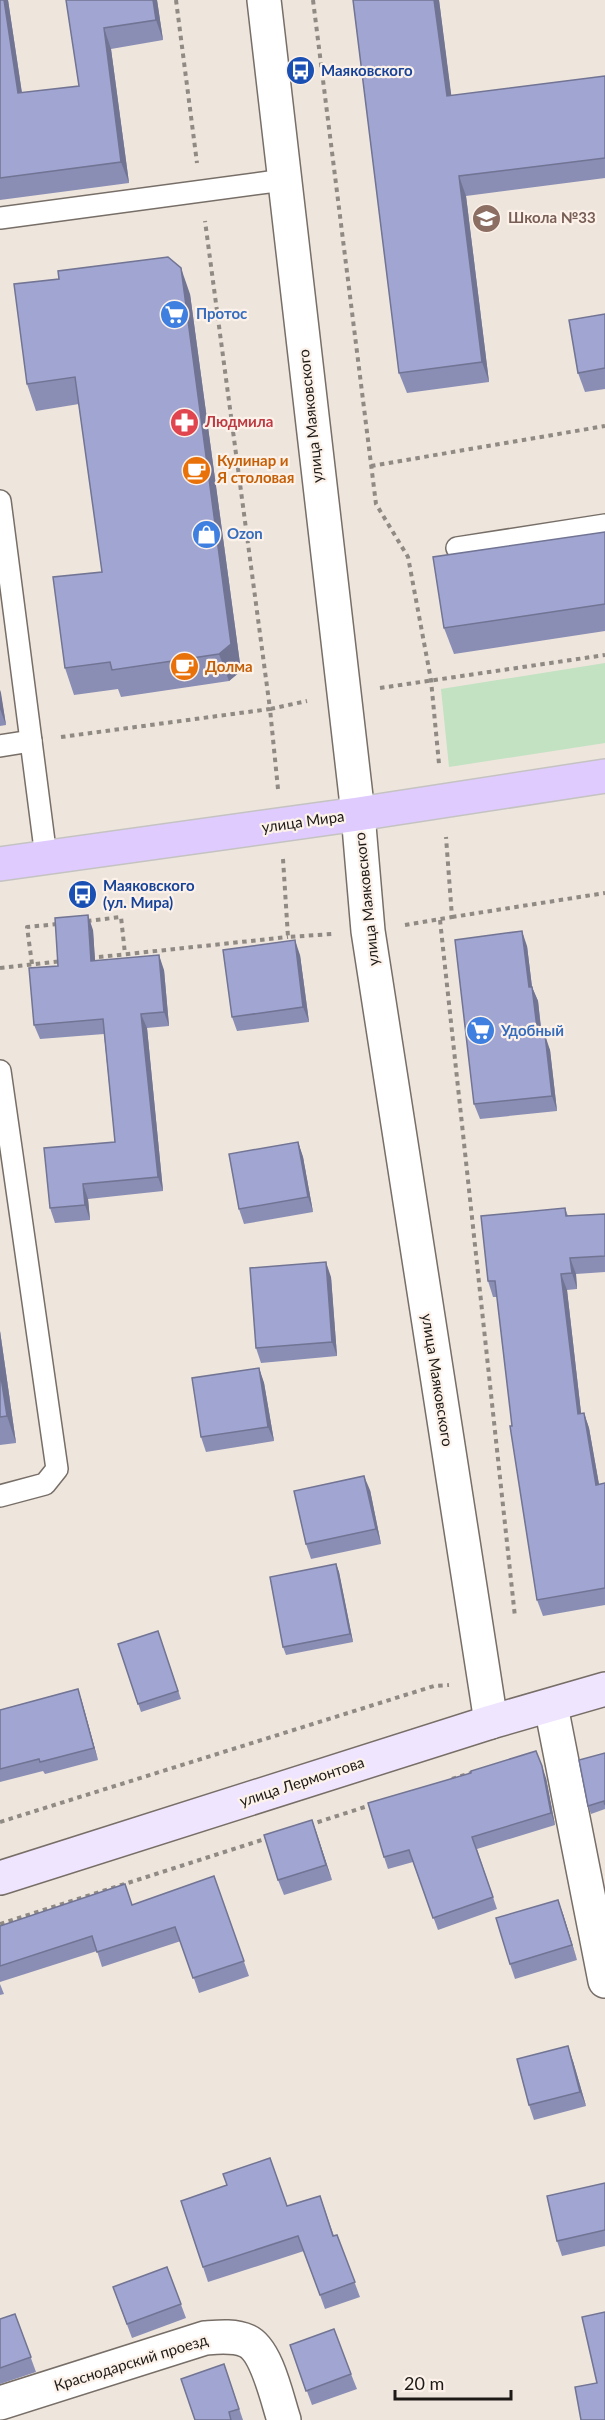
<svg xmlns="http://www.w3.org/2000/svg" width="605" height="2420" font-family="Lato,sans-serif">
<rect width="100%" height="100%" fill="#eee5dd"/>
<path fill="#c2e2c2" d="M605,663V743L449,767L441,689Z"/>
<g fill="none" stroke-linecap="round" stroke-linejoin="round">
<defs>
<g id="service">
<path d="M0,218L284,180"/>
<path d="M0,501L46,857"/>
<path d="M457,548L605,525"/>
<path d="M0,746L31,741"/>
<path d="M0,1071L57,1469L45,1484L0,1496"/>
</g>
<g id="minor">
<path d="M358,814L368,931L491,1722"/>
<path d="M551,1706L605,1981"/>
<path d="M0,2403L205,2338C218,2337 234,2335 247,2341C267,2350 277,2399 284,2420"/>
</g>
<path id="tertiary" d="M264,0L358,814"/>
<path id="secondary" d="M0,1878L491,1722L605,1689"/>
<path id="primary" d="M0,864L358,814L605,776"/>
</defs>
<use href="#service" stroke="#776e67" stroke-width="24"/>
<use href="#minor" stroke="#776e67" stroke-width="36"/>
<use href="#tertiary" stroke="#776e67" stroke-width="36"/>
<use href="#secondary" stroke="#776e67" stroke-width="36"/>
<use href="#primary" stroke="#c4c3c2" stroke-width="36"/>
<g stroke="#908a84" stroke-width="4" stroke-dasharray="4.5 4.5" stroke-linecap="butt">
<path d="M176,0L197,163"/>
<path d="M313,0L376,504L408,557L431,680L439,764"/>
<path d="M371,466L605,426"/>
<path d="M380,688L605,655"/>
<path d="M61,737L270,709L205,221"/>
<path d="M278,789L270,709L307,701"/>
<path d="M283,859L288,937L332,934"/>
<path d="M452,917L605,893"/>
<path d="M440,920L515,1617"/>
<path d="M87,921L121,917L125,954"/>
<path d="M405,925L452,917L446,837"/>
<path d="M90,958L288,937"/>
<path d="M32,964L27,927L58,924"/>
<path d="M0,968L62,961"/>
<path d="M452,1779L474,1772"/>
<path d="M0,1822L434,1686L449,1685"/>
<path d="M309,1825L374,1804"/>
<path d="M0,1924L268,1838"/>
</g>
<use href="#service" stroke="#fff" stroke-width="21"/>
<use href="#minor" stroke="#fff" stroke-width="33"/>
<use href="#tertiary" stroke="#fff" stroke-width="33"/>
<use href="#secondary" stroke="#f0e5ff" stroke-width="33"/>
<use href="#primary" stroke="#e0cbfe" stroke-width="33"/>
</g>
<g fill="#8a8eb5">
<path d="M0,0H8L22,93L79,86L66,0H157L163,40L111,49L129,183L0,200Z"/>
<path d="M353,0H439L451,96L605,76V178L466,196L489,382L407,393L399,373Z"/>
<path d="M190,294L241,671L229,681L121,697L118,689L74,695L65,668L102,572L79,404L36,411L27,384Z"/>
<path d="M605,314V389L585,392L578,373Z"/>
<path d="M605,532V631L454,654L444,628Z"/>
<path d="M0,690L6,725L0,726Z"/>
<path d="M93,930L95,961L164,970L169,1026L147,1028L163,1191L88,1199L90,1220L55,1223L50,1208L115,1142L104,1034L40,1039L34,1025L58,966Z"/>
<path d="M527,946L532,987L538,1001L542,1035L550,1050L557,1111L480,1119L474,1104Z"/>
<path d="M300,955L309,1022L237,1031L232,1017Z"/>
<path d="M298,1142L303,1157L313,1212L244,1224L239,1209Z"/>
<path d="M565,1208L568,1216L605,1214V1272L576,1274L577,1289L567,1290L581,1413H584L589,1428L599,1485L605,1483V1605L543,1616L537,1600L497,1297H493L488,1281Z"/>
<path d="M331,1277L337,1356L261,1363L256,1348Z"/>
<path d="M0,1331L16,1443L0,1445Z"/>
<path d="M259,1368L264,1383L274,1441L206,1452L201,1437Z"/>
<path d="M370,1490L381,1544L311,1559L306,1544Z"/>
<path d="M336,1564L339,1572L353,1642L286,1655L283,1647Z"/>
<path d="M158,1631L181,1699L141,1712L118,1644Z"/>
<path d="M78,1689L82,1702L98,1760L45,1774L43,1771L0,1782V1710Z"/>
<path d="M605,1753V1809L591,1814L588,1806Z"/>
<path d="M546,1778L555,1825L477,1849L497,1909L438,1930L413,1862L388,1869L384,1857Z"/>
<path d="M312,1820L332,1880L284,1895L278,1880Z"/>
<path d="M214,1876L249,1976L199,1993L181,1941L102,1967L97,1951L0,1982V1926L133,1905Z"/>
<path d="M563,1914L577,1960L515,1979L510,1964Z"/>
<path d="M0,1984L4,1994L0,1995Z"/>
<path d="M573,2061L586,2106L534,2120L529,2105Z"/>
<path d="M605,2183V2246L562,2256L557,2241Z"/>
<path d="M320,2196L334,2236L337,2235L360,2297L325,2309L304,2251L208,2282L181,2201L287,2206Z"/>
<path d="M167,2267L186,2318L132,2338L113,2287Z"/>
<path d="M15,2314L36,2372L0,2384V2319Z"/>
<path d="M290,2345L351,2374L357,2389L312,2405Z"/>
<path d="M224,2364L243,2420H195Z"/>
</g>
<g fill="#717493">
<path d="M4,0H8L25,114L18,93Z"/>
<path d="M153,0H157L163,40L156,20Z"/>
<path d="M434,0H439L454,116L447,96Z"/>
<path d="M104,28L111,49L129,183L121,162Z"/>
<path d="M459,176L466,196L489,382L482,362Z"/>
<path d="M181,268L190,294L241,671L229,681L219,654Z"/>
<path d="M0,690L1,693L6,725L0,709Z"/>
<path d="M88,915L93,930L96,975L91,961Z"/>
<path d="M522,931L527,946L532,987L538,1001L543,1050L538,1036L529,987Z"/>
<path d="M295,940L300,955L309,1022L303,1007Z"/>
<path d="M159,955L164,970L169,1026L164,1012Z"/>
<path d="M141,1014L147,1028L163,1191L158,1177Z"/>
<path d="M545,1035L550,1050L557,1111L552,1096Z"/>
<path d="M298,1142L303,1157L313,1212L308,1197Z"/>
<path d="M83,1184L88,1199L90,1220L85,1205Z"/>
<path d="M570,1258L576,1274L577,1289L572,1273Z"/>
<path d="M326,1262L331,1277L337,1356L332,1342Z"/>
<path d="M561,1274L567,1290L583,1430L578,1414Z"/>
<path d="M0,1331L16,1443L7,1416L0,1371Z"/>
<path d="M259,1368L264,1383L274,1441L268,1427Z"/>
<path d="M584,1413L589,1428L602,1501L596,1485Z"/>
<path d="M364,1476L370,1490L381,1544L376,1529Z"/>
<path d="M336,1564L339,1572L353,1642L350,1634Z"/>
<path d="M78,1689L82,1702L98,1760L94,1748Z"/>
<path d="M542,1766L546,1778L555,1825L551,1813Z"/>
<path d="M312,1820L317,1834L332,1880L326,1865Z"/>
<path d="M558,1900L563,1914L577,1960L572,1945Z"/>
<path d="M568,2046L573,2061L586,2106L580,2092Z"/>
</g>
<g fill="#a1a5d2" stroke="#717493" stroke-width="1.5">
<path d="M0,0H4L18,93L79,86L66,0H153L156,20L104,28L121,162L0,178Z"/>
<path d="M353,0H434L447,96L605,76V158L459,176L482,362L399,373Z"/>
<path d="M168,257L181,268L231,644L219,654L112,670L110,662L65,668L53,577L102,572L75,377L27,384L14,284L59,279L58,271Z"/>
<path d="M605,314V368L578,373L569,320Z"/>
<path d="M605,532V604L444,628L433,557Z"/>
<path d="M88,915L91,961L159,955L164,1012L141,1014L158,1177L83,1184L85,1205L50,1208L44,1148L115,1142L103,1019L34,1025L29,968L58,966L55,918Z"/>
<path d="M522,931L529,987H532L538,1036L545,1035L552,1096L474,1104L455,940Z"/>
<path d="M295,940L303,1007L232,1017L223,950Z"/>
<path d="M298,1142L308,1197L239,1209L229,1154Z"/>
<path d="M565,1208L566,1216L605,1214V1256L570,1258L572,1273L561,1274L578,1414L584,1413L596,1485L605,1483V1588L537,1600L510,1426H512L495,1281H488L481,1216Z"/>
<path d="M326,1262L332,1342L256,1348L250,1268Z"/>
<path d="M259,1368L268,1427L201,1437L192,1378Z"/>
<path d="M0,1371L7,1416L0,1417Z"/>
<path d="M364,1476L376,1529L306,1544L294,1491Z"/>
<path d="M336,1564L350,1634L283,1647L270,1577Z"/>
<path d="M158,1631L178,1691L138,1704L118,1644Z"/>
<path d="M78,1689L94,1748L40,1762L39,1759L0,1769V1710Z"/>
<path d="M536,1751L542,1766L551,1813L472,1837L493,1897L433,1918L409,1850L384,1857L368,1803L471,1773V1771Z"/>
<path d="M605,1753V1805L604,1801L588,1806L579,1760Z"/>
<path d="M312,1820L326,1865L278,1880L264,1835Z"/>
<path d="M214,1876L244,1961L193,1978L175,1927L97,1952L92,1936L0,1966V1926L125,1884L132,1905Z"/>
<path d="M558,1900L572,1945L510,1964L496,1918Z"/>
<path d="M568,2046L580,2092L529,2105L517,2059Z"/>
<path d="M270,2158L287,2206L320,2196L333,2236L337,2235L355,2282L320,2295L298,2236L203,2267L181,2201L227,2185L223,2174Z"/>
<path d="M605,2183V2230L557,2241L547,2196Z"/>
<path d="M167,2267L181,2304L127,2324L113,2287Z"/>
<path d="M605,2312V2420H581L575,2387L597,2383L582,2317Z"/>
<path d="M15,2314L31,2357L0,2368V2319Z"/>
<path d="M334,2329L351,2374L306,2391L290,2345Z"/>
<path d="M224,2364L239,2409L229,2412L231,2420H195L181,2379Z"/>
</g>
<defs>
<symbol id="bus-disc" viewBox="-11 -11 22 22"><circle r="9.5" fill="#1a4fb4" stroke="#fcf2ea"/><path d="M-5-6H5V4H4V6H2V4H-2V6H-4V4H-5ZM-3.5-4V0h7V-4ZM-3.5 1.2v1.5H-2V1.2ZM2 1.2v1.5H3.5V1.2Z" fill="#fff"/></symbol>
<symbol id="school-disc" viewBox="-11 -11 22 22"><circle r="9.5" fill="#8d6e63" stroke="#fcf2ea"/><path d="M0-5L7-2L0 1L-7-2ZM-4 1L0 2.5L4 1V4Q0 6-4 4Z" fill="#fff"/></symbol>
<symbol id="supermarket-disc" viewBox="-11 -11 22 22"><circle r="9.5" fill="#3f7fe0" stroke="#fcf2ea"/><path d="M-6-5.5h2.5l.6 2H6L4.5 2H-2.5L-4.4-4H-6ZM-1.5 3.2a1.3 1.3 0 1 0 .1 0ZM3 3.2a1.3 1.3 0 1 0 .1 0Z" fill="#fff"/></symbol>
<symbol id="pharmacy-disc" viewBox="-11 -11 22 22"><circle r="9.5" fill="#e0444e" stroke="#fcf2ea"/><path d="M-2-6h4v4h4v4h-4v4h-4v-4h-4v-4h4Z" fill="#fff"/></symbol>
<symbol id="cafe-disc" viewBox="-11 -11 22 22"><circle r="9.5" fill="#e8710a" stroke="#fcf2ea"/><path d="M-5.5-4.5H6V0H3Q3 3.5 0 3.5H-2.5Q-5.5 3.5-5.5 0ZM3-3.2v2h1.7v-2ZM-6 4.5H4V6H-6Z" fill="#fff"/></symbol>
<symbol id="shop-disc" viewBox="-11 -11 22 22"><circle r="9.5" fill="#3f7fe0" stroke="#fcf2ea"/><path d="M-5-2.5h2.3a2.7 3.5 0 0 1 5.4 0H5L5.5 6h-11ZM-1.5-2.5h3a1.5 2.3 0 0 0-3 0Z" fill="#fff"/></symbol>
</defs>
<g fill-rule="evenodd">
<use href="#bus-disc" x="284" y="54" width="33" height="33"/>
<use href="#school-disc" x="470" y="202" width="33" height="33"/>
<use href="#supermarket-disc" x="158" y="298" width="33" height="33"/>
<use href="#pharmacy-disc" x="168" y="406" width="33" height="33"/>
<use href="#cafe-disc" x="180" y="454" width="33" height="33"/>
<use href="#shop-disc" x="190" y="518" width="33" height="33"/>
<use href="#cafe-disc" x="168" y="650" width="33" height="33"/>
<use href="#bus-disc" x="66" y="878" width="33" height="33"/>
<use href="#supermarket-disc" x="464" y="1014" width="33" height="33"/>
</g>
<g text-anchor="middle" stroke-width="4.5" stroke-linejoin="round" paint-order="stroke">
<g font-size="15" font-weight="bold" fill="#164399" stroke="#fcf2ea" text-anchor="start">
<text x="321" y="76">Маяковского</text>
<text x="103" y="891">Маяковского<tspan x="103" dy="17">(ул. Мира)</tspan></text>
</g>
<g font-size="15" font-weight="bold" fill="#785e54" stroke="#fcf2ea" text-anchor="start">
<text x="508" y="223">Школа №33</text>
</g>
<g font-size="15" font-weight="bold" fill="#366cbe" stroke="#fcf2ea" text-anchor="start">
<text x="196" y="319">Протос</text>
<text x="227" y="539">Ozon</text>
<text x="501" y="1036">Удобный</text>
</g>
<g font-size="15" fill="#1c1916" stroke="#fcf2ea">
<text transform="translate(311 416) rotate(-96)" y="5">улица Маяковского</text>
<text transform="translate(303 822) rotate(-8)" y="5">улица Мира</text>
<text transform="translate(367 899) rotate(-96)" y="5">улица Маяковского</text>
<text transform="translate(437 1380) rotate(81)" y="5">улица Маяковского</text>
<text transform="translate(302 1782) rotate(-18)" y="5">улица Лермонтова</text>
<text transform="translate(131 2363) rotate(-17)" y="5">Краснодарский проезд</text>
</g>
<g font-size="15" font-weight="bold" fill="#be3a42" stroke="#fcf2ea" text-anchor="start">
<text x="205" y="427">Людмила</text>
</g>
<g font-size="15" font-weight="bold" fill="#c56008" stroke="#fcf2ea" text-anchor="start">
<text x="217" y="466">Кулинар и<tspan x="217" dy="17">Я столовая</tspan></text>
<text x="205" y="672">Долма</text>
</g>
</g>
<path d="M395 2390v9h116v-9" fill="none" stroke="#1c1916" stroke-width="3"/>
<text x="404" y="2390" font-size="18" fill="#1c1916" stroke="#fcf2ea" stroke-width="4.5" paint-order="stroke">20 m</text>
</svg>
